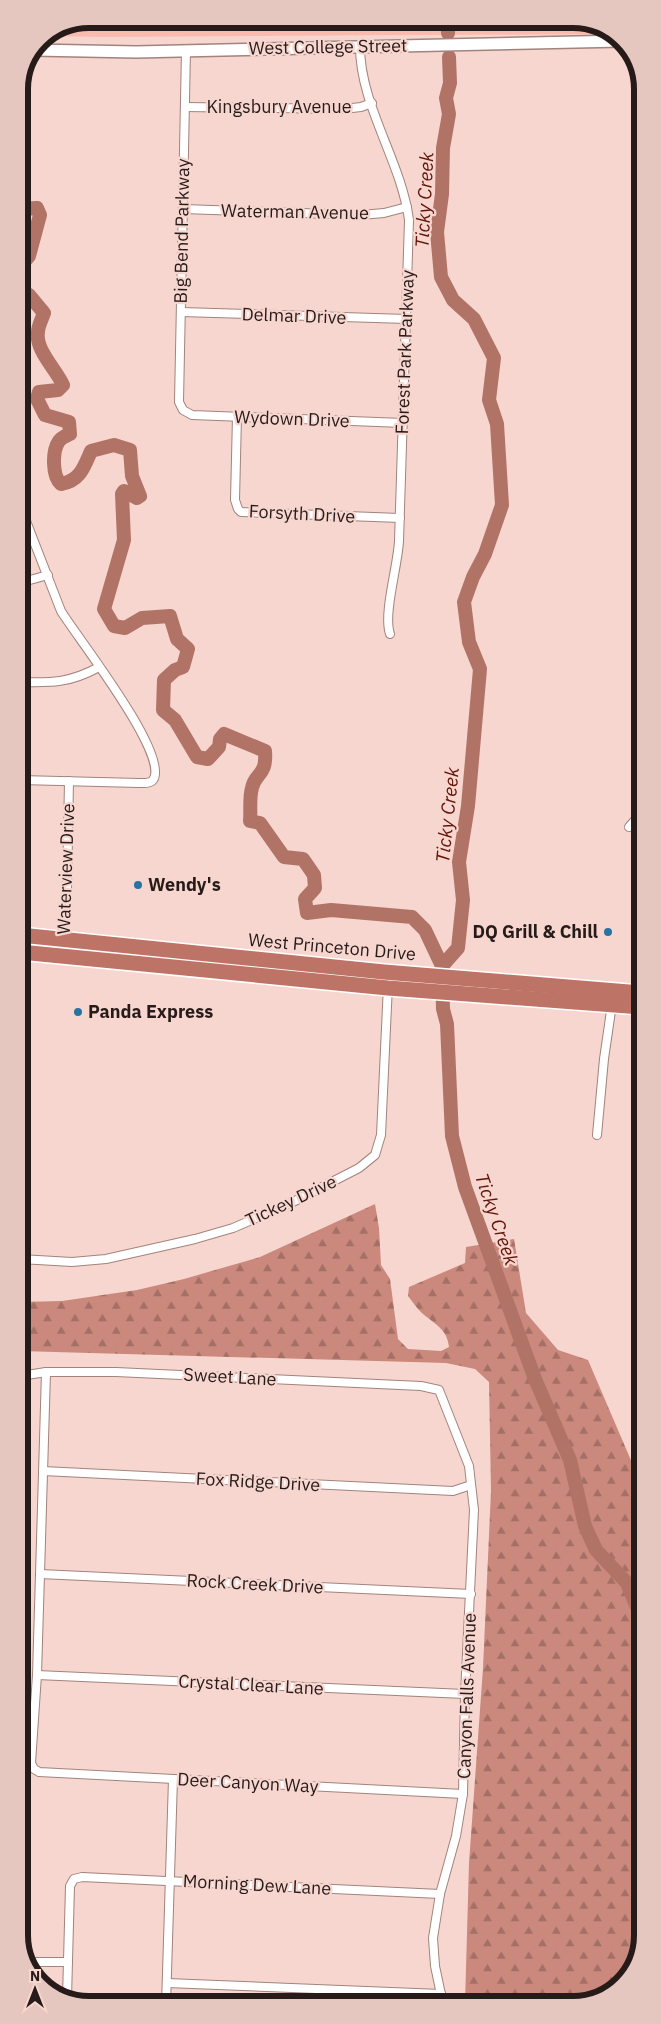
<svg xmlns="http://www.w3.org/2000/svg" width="661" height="2024" font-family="'IBM Plex Sans',sans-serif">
<defs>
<pattern id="forest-firs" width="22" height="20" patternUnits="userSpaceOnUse" patternTransform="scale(1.25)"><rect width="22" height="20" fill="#ca897c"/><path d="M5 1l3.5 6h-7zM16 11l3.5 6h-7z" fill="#a46f65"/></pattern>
<pattern id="park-crowns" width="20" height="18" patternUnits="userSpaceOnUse" patternTransform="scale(1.25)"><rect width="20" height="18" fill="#fabbae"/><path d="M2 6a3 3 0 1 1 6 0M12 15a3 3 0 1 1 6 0" fill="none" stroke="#d6a095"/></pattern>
</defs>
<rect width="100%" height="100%" fill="#f7d6cf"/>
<path fill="url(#forest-firs)" d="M375,1204L379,1228L381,1265L390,1279L398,1339L408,1349L441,1351L449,1347C447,1329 436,1325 423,1314C417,1309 413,1302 408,1296L409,1287L465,1263L466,1247L514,1239L526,1313L558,1350L588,1360L642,1486V1936L628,1978L591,2003H465L469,1863L483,1668L491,1491L489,1382L475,1369L446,1363L20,1351V1302L62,1301L137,1290L184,1279L260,1257Z"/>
<path fill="url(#park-crowns)" d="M88,19H578L615,34L103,37L47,36Z"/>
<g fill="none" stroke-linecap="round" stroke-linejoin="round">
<g stroke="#b27367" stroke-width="14">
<path d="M448,33V19"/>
<path d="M19,209L37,208L40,215L29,256L19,268"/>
<path d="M19,290L29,295L44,313C42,319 38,326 38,332C35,350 56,369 63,385L58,390L39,392L37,399L45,415L69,422L70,434C66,436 62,437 59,441C52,451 52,476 61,484C80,481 84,467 91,451L114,445L130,450L132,476L140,496L137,498L124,491L122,494L124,540L104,609L114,626L125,628L142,618L170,616L177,639L188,649L183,667L175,670L164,680L163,710L175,720L197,757L208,759L219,747L220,739L224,734L265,751C267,777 255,772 252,788C249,798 251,811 250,821L260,823L284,857L303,859L314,875L315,888L305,899L307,913L331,910L412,917L425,930L442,966L443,1009L447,1024L452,1136L465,1187L535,1379L570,1460L585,1526L596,1550L627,1583L642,1619"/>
<path d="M442,966L458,948L463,900L459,862L468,806L480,669L469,642L464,602L473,577L485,554L502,505L497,424L489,400L494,358L474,319L453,300L441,277L437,232L442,194L443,148L449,114L446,98L450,83L449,57"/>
</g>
<defs>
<g id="street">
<path d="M360,46C360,106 401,160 409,220L399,541C398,565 383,614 390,634"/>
<path d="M186,50L179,402L183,410L192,415L403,423"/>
<path d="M185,107L343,109L361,107L372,103"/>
<path d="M183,209L361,215L384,213L407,207"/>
<path d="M181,312L407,319"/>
<path d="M237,416L235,500L238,509L241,512L400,518"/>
<path d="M19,503L61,611C76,636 171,756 153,780C150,784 143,783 139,783L20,780"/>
<path d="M19,583L48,575"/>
<path d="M20,682C51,683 70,683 99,667"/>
<path d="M629,827L641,813"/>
<path d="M61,957L67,889L69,781"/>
<path d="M597,1135L604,1059L612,1004L614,1003"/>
<path d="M20,1259L72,1262L106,1259L195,1239L233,1228L291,1203L359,1168L375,1155L381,1135L388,985"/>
<path d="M46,1372L37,1675L31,1763L34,1769L39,1772L463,1794"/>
<path d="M20,1376L46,1372H116L421,1386L439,1390L469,1466L474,1510L465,1694L463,1794L456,1836L440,1894L433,1938L435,1966L443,2004"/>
<path d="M43,1471L453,1491L471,1485"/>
<path d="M40,1574L471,1594"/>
<path d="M37,1675L465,1694"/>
<path d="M26,1962H68"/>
<path d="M167,1983L441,1994"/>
<path d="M67,1998L70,1886L74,1879L82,1877L440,1894"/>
<path d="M166,2005L173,1779"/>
</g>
<path id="secondary" d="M34,50L136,52L622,41"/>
<g id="highway">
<path d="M20,935L384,972L641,993"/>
<path d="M20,952L388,988L641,1007"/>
</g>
</defs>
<use href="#street" stroke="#a2837d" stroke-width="10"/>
<use href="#secondary" stroke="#a2837d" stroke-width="14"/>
<use href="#highway" stroke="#fff" stroke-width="18"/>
<use href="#street" stroke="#fff" stroke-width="8"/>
<use href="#secondary" stroke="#fff" stroke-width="11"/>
<use href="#highway" stroke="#bd7365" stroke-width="15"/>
</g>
<g fill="#2673a5" stroke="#f7d6cf" stroke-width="2">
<circle cx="138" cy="885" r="5"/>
<circle cx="608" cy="932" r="5"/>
<circle cx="78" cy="1012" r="5"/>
</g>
<g text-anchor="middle" stroke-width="4.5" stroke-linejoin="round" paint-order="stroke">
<g font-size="18" fill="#271b19" stroke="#f7d6cf">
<text transform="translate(328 47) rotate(-1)" y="6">West College Street</text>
<text x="279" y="113">Kingsbury Avenue</text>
<text transform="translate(295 212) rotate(1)" y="6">Waterman Avenue</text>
<text transform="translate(182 231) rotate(-89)" y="6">Big Bend Parkway</text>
<text transform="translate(294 316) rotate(2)" y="6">Delmar Drive</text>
<text transform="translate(405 352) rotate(-88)" y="6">Forest Park Parkway</text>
<text transform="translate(292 419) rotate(2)" y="6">Wydown Drive</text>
<text transform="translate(302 514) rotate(3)" y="6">Forsyth Drive</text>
<text transform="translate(66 869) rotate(-88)" y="6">Waterview Drive</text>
<text transform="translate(332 947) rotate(5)" y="6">West Princeton Drive</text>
<text transform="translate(291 1201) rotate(-25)" y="6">Tickey Drive</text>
<text transform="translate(230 1377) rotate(3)" y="6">Sweet Lane</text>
<text transform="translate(258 1482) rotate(3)" y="6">Fox Ridge Drive</text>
<text transform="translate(255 1584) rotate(3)" y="6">Rock Creek Drive</text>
<text transform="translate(251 1685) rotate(3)" y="6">Crystal Clear Lane</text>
<text transform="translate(467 1696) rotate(-88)" y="6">Canyon Falls Avenue</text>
<text transform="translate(248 1783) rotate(3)" y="6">Deer Canyon Way</text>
<text transform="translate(257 1885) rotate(3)" y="6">Morning Dew Lane</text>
</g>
<g font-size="18" font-weight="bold" fill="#271b19" stroke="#f7d6cf" text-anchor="start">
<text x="148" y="891">Wendy's</text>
<text x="598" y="938" text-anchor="end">DQ Grill &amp; Chill</text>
<text x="88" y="1018">Panda Express</text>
</g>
<g font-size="19" font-style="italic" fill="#621408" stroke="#f7d6cf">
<text transform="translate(424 200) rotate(-87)" y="7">Ticky Creek</text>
<text transform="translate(447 815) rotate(-84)" y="7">Ticky Creek</text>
<text transform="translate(497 1219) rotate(71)" y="7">Ticky Creek</text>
</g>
</g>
<path d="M0 0H661V2024H0ZM89 28H573A61 61 0 0 1 634 89V1935A61 61 0 0 1 573 1996H89A61 61 0 0 1 28 1935V89A61 61 0 0 1 89 28Z" fill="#e6c7c0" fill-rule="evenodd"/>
<path fill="none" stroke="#271b19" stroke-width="6" d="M89 28H573A61 61 0 0 1 634 89V1935A61 61 0 0 1 573 1996H89A61 61 0 0 1 28 1935V89A61 61 0 0 1 89 28Z"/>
<g transform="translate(35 1989)" stroke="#f7d6cf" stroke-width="4" paint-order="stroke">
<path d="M0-4L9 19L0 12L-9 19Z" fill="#271b19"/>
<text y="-8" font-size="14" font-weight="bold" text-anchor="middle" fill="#271b19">N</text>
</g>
</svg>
